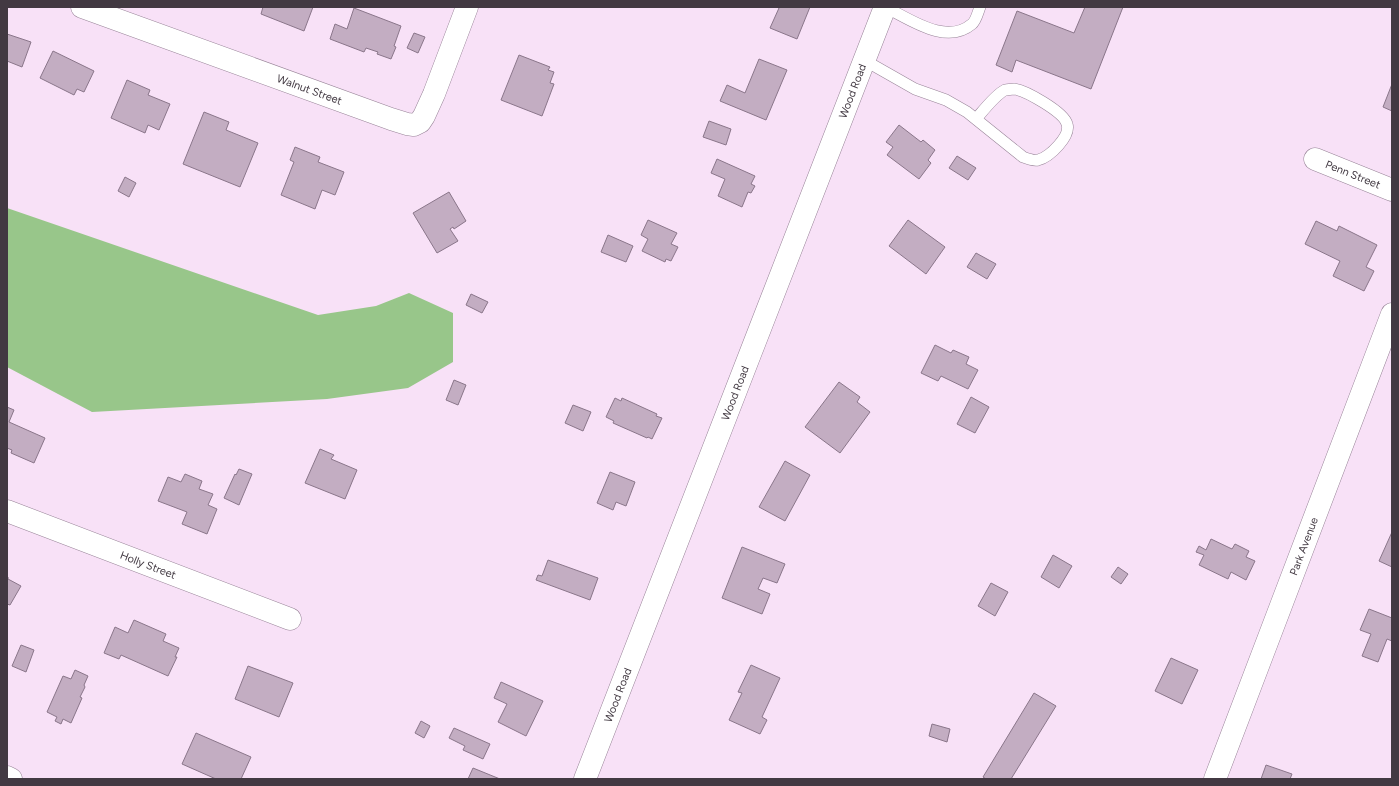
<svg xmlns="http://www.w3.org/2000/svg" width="1399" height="786" font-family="Figtree,sans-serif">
<rect width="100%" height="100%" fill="#f8e1f7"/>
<path fill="#98c68a" d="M7,208L318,315L376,306L409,293L453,313V362L408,388L327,399L92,412L7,367Z"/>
<g fill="#c3adc2" stroke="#8a768a">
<path d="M263,7H313L304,31L261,14Z"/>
<path d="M777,7H810L797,39L770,28L779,8Z"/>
<path d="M1085,7H1123L1091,89L1016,60L1012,72L996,65L1017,11L1074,33Z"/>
<path d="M354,8L401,26L394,46L396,47L391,59L377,54L378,52L366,48L364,52L330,39L335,24L347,29Z"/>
<path d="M414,33L425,37L418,53L407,48Z"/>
<path d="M7,34L31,42L22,67L7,61Z"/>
<path d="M53,51L94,71L84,92L77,89L74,95L40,78Z"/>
<path d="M519,55L550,67L548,70L554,72L550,83L554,84L542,116L501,100Z"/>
<path d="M759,59L787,70L766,120L720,101L727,85L745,93Z"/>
<path d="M127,80L150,90L148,95L170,104L159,130L148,125L145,133L111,118Z"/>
<path d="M1392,84V111L1383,107Z"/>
<path d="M204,112L229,122L226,130L258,143L240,187L183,164Z"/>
<path d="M709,121L731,129L726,145L703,137Z"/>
<path d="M899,125L921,142L923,140L935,150L928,160L931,163L919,179L887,155L893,147L886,142Z"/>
<path d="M295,147L320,157L318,162L344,172L335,195L322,190L315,209L281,195L294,162L290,160Z"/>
<path d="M957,156L976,168L968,180L949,168Z"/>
<path d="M717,159L755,176L751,184L755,186L751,193L748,192L742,207L718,196L725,179L711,173Z"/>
<path d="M125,177L136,183L129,197L118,191Z"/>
<path d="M449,192L466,221L454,229L453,227L450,229L458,241L437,253L413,213Z"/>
<path d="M648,220L677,233L671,244L678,247L671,261L666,259L665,262L642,251L648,239L641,235Z"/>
<path d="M908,220L945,247L926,274L889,246Z"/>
<path d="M1316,221L1337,231L1339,226L1377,245L1366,267L1374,271L1364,291L1333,276L1340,261L1305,244Z"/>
<path d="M608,235L633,246L626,262L601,252Z"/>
<path d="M976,253L996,264L987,279L967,267Z"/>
<path d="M471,294L488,302L482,313L466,305Z"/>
<path d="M935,345L951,353L953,350L969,357L966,364L978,370L968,389L941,376L938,381L921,373Z"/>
<path d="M454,380L466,385L458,405L446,400Z"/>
<path d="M839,382L860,397L857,402L870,412L840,453L805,427Z"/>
<path d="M971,397L989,407L975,433L957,424Z"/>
<path d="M615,398L621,401L622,398L657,414L656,416L662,418L652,439L648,437L647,438L613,423L614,421L606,417Z"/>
<path d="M573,405L591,412L583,431L565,423Z"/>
<path d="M7,407L14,410L9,422L45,438L34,463L11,453L12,450L7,448Z"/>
<path d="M320,449L334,455L331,459L357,470L345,499L305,483Z"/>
<path d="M785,461L810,475L785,521L759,507Z"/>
<path d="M239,469L252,474L239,505L224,498L235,474L236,475Z"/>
<path d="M610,472L635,482L626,506L616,502L613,510L597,503Z"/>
<path d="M185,474L202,481L199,489L213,494L208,505L217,509L207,534L182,524L187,512L158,501L168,477L181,482Z"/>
<path d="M1392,532V567L1379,561Z"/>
<path d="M1211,539L1232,549L1235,544L1249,551L1246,557L1255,561L1246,580L1231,572L1228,579L1199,565L1204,555L1196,552L1199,546L1206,550Z"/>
<path d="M742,547L785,564L777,583L763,578L758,589L770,594L762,614L722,598Z"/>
<path d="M1053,555L1072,566L1059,588L1041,577Z"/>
<path d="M548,560L598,578L590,600L536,580L538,575L542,576Z"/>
<path d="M1118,567L1128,574L1121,584L1111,577Z"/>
<path d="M7,577H8V579L21,586L10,605L7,604Z"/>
<path d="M991,583L1008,592L995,616L978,606Z"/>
<path d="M1369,609L1392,618V641L1387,639L1378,662L1362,656L1371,634L1360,630Z"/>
<path d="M134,620L166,634L163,641L179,648L175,657H177L168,676L121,655L119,659L104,653L115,627L128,633Z"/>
<path d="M21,645L34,650L26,672L12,666Z"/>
<path d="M1171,658L1198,670L1182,704L1155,691Z"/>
<path d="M751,665L780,678L762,717L767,720L760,734L729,720L742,693L738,692Z"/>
<path d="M248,666L293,683L279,717L235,699Z"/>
<path d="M75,670L88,676L84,685L85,687L80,697L82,698L71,723L63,719L61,724L55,721L57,717L47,712L63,676L71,679Z"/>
<path d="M501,682L543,701L526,736L498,722L507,704L494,698Z"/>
<path d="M1034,693L1056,706L1011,779H986L983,777Z"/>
<path d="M421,721L430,726L424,738L415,733Z"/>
<path d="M932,724L950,729L947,742L929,736Z"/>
<path d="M454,728L490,744L483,759L463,750L465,746L449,738Z"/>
<path d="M196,733L251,757L241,779H216L182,764Z"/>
<path d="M1266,765L1292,774L1290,779H1261Z"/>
<path d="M473,768L500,779H468Z"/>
</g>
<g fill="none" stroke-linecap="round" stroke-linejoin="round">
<defs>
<g id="service">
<path d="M885,7C910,19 946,46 972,24C976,21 978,12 980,7"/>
<path d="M864,60L915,89L946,100L967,112L1023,157C1028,159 1033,161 1038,160C1050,157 1071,136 1067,124C1064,112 1025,90 1014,89C1012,89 1007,90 1005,90C995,95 983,111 976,119"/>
</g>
<g id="minor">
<path id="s1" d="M82,7L391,119L407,124L414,125L420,122L424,116L434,94L467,7"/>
<path id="s2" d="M1315,159L1392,190"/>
<path id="s3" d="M7,511L290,619"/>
<path d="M7,777L11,779"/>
<path id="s4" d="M585,779L885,7"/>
<path id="s5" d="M1215,779L1392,314"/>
</g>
</defs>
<use href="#service" stroke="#988498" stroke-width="12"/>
<use href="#minor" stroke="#988498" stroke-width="23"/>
<use href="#service" stroke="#fff" stroke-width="11"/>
<use href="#minor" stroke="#fff" stroke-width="22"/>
</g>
<g text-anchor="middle" stroke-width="4" stroke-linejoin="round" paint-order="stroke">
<g font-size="11" fill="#423942" stroke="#f8e1f7">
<text dy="4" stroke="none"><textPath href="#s1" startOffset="242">Walnut Street</textPath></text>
<text dy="4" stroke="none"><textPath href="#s4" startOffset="738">Wood Road</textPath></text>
<text dy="4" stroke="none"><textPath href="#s2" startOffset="41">Penn Street</textPath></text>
<text dy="4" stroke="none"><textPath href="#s4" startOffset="414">Wood Road</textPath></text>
<text dy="4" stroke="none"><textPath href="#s5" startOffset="249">Park Avenue</textPath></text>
<text dy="4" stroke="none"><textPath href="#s3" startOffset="151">Holly Street</textPath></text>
<text dy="4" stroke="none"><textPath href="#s4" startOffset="90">Wood Road</textPath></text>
</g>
</g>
<rect width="1399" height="786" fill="none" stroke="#423942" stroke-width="16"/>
</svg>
